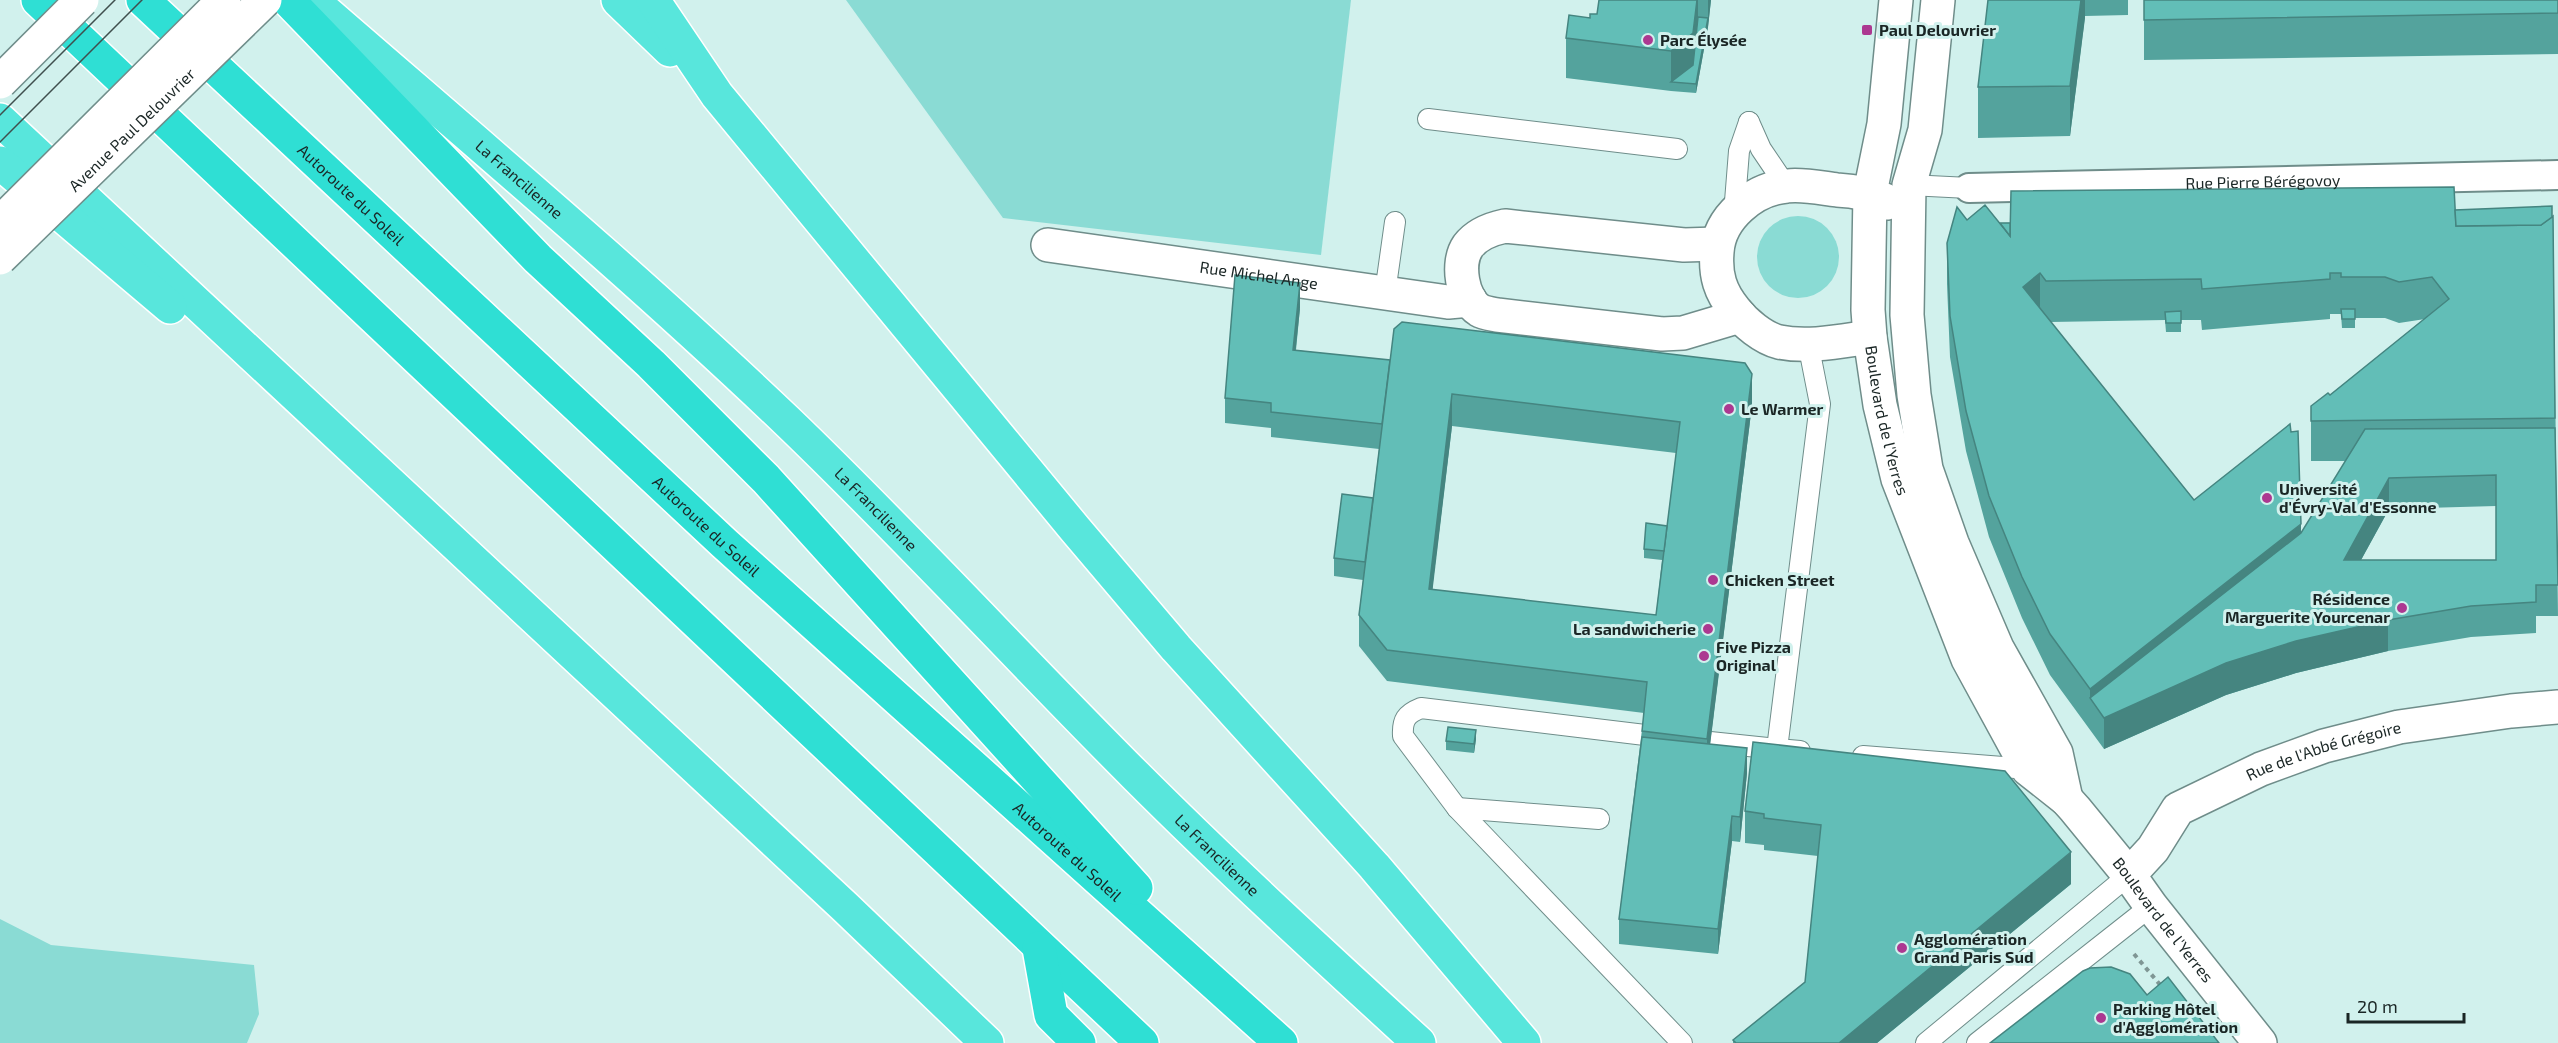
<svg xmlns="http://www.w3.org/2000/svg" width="2558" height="1043" font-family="'Exo 2',sans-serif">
<rect width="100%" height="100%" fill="#d1f1ed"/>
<g fill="#8adbd4">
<path d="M846,0H1351L1321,255L1003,218Z"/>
<circle cx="1798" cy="257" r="41"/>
<path d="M0,919L51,945L254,965L259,1014L247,1043H0Z"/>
</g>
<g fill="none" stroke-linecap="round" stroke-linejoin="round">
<defs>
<g id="service">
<path d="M1428,119L1677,149"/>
<path d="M1749,122L1761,149L1786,186"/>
<path d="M1909,185L1969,188"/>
<path d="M1734,214L1739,151L1749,122"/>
<path d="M1385,293L1395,222"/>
<path d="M1645,735L1421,708C1406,714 1402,720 1403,736L1457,808L1682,1043"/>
<path d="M1710,742L1777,749"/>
<path d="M1800,751L1777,749L1820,404L1808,343"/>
<path d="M1863,756L2028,769"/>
<path d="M1457,808L1599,819"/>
<path d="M1926,1043L2129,875"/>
<path d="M1977,1043L2151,906"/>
</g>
<g id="pedestrian">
<path id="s1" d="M1969,188L2558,175"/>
</g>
<g id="minor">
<path id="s2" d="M1896,0L1884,124L1870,193L1868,310L1870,337L1880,405L1898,479L1968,659L2028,769L2066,799L2075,809L2129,875L2151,906L2260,1043"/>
<path d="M1938,0L1925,130L1909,185L1907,315L1914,395L1926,469L1952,543L1997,648L2056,753L2066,799"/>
<path d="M1717,244L1684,245L1505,226C1491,229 1477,234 1468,246C1456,263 1462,299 1479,310C1484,313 1492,314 1497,315L1662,334L1683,333L1740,316"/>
<path id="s3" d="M1048,245L1448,302L1470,300"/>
<path d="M1870,337C1841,341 1808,348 1779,342C1763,338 1745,323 1735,310C1720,292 1715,275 1717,252C1719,218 1753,189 1787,186C1803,184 1821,188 1837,190C1854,191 1869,193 1885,200L1887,203"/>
<path id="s4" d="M2129,875L2153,849L2178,809L2261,769L2324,746L2399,727L2511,711L2558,707"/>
</g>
<g id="trunk">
<path id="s5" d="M312,0C472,139 634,275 787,421C907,536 1018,658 1135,775C1227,867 1323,955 1419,1043"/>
<path d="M618,0L670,50"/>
<path d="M653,0L717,95L1075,529L1176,648L1374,866L1524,1043"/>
<path d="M0,120L845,907L987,1043"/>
<path d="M0,163L170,307"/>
</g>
<g id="motorway">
<path d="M38,0L1142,1043"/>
<path id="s6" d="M143,0L725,544L1281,1043"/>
<path d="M288,0L538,259L651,364L766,479L1136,888"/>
<path d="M1039,948L1051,1015L1079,1043"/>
</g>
</defs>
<use href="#service" stroke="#6f8d8a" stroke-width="22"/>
<use href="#pedestrian" stroke="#6f8d8a" stroke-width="32"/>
<use href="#minor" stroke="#6f8d8a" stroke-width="36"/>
<use href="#trunk" stroke="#fff" stroke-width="36"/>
<use href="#motorway" stroke="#fff" stroke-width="36"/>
<path stroke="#7f9694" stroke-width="4" stroke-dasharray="4.5 4.5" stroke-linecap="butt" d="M2134,954L2162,987"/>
<use href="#service" stroke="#fff" stroke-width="20"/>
<use href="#pedestrian" stroke="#fff" stroke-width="28"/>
<use href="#minor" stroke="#fff" stroke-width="33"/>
<use href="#trunk" stroke="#58e6dc" stroke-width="33"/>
<use href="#motorway" stroke="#2fdfd4" stroke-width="33"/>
<g stroke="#3f4f4d" stroke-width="1.5">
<path d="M0,115L115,0"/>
<path d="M0,142L142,0"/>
</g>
<defs>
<path id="minor-bridge" d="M0,82L82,0"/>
<g id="secondary-bridge">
<path d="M0,223L224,0"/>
<path id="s7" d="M0,258L265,0"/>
</g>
</defs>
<use href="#minor-bridge" stroke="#6f8d8a" stroke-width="36" stroke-linecap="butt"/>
<use href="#secondary-bridge" stroke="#6f8d8a" stroke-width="36" stroke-linecap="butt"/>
<use href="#minor-bridge" stroke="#fff" stroke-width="33"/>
<use href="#secondary-bridge" stroke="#fff" stroke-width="33"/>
</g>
<g fill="#54a39d" fill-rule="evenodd">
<path d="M1599,0H1711L1708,27L1696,93L1671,91L1566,78V38L1590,18L1597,14Z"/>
<path d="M1988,0H2128V15L2085,16L2070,136L1978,138V87Z"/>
<path d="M2144,0H2558V54L2144,60Z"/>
<path d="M2455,210L2553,216L2558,616H2536V633L2471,637L2388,651L2296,673L2226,695L2104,749L2050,675L2022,618L1989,537L1966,451L1950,357L1947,284V243L1967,220L2000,223ZM2330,314H2341L2342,328H2355V318H2385L2399,323L2425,319L2330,395L2311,421V461H2346L2301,533L2194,500L2051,322L2165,320L2166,332H2181V320H2201L2202,330L2330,319ZM2496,506V560H2361L2389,509Z"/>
<path d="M1300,308L1296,350L1752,405L1710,744L1747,773L1740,842L1732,841L1718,954L1619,944V919L1644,713L1387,681L1359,646V615L1363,580L1334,576V558L1373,498L1379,449L1271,437V428L1225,423V398ZM1452,426L1676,453L1667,526L1644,549V558L1662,560L1656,615L1432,590Z"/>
<path d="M1476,739L1474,753L1446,750V741Z"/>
<path d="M1753,742L2071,884L1877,1043H1733V1040L1805,982L1818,856L1764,850V845L1745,843V811Z"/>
</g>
<g fill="#458580">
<path d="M1697,0H1698V26L1693,74L1671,82V91V51Z"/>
<path d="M1708,0H1711L1708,27L1696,93V84L1708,18Z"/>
<path d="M2081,0H2085V18L2070,136V86Z"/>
<path d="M2040,273V314L2023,287Z"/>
<path d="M1300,283V308L1293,375V350Z"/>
<path d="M1752,374V405L1707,770V739Z"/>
<path d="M1452,394V426L1429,620V589Z"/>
<path d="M2389,478V509L2344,591V560Z"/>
<path d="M2301,524V564L2226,663L2296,641L2388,620V651L2296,673L2226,695L2104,749V718L2090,698V689Z"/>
<path d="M1476,730V739L1474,753V744Z"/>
<path d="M1747,748V773L1740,842V817Z"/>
<path d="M1732,816V841L1718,954V929Z"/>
<path d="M2071,852V884L1877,1043H1839Z"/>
</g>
<g fill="#62beb7" stroke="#458580" stroke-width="1.5" fill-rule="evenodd">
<path d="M1599,0H1697L1693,33L1671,51L1566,38L1569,15L1590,18V14H1597Z"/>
<path d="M1988,0H2081L2070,86L1978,87Z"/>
<path d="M2144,0H2558V13L2144,20Z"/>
<path d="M1698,17L1708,18L1696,84L1671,82L1693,65Z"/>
<path d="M2454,187L2456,226L2541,225L2553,216L2555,418L2311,421V406L2328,393L2330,395L2449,299L2432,277L2399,282L2385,277H2341V273H2330V279L2202,289L2201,279L2046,281L2040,273L2023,287L2194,500L2290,424L2291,432L2298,431L2301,524L2090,689L2050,634L2022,577L1989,496L1966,411L1950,316L1947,243L1957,207L1967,220L1985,205L2010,236L2011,191Z"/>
<path d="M2552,206V217L2541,225L2456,226L2455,210Z"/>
<path d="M2000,223H2010V236Z"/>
<path d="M1235,275L1300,283L1293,350L1390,360L1382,424L1271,412V403L1225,398Z"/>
<path d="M2341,309H2355V319H2342Z"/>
<path d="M2181,311V323H2166L2165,312Z"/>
<path d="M1402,322L1745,363L1752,374L1707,739L1642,731L1647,682L1387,650L1359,615L1394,329ZM1452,394L1680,422L1656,615L1429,589Z"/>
<path d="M2555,428L2558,585H2536V602L2471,606L2388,620L2296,641L2226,663L2104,718L2090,698L2301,533L2365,429ZM2496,475V560H2344L2389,478Z"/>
<path d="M1342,494L1373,498L1365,562L1334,558Z"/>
<path d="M1646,523L1667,526L1664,551L1644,549Z"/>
<path d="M1448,727L1476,730L1474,744L1446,741Z"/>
<path d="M1642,737L1747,748L1740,817L1732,816L1718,929L1619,919Z"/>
<path d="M1753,742L2005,771L2071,852L1839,1043H1736L1733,1040L1805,982L1821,825L1764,818V814L1745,811Z"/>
<path d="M2111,967L2130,974L2147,995L2168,977L2219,1043H1990L2083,971L2090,968Z"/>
</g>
<g fill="#ac3891" stroke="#d1f1ed" stroke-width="2">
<rect x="1861" y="24" width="12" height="12" rx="3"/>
<circle cx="1648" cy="40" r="6"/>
<circle cx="1729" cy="409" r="6"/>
<circle cx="2267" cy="498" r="6"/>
<circle cx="1713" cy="580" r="6"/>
<circle cx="2402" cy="608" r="6"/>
<circle cx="1708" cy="629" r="6"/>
<circle cx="1704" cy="656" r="6"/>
<circle cx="1902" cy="948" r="6"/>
<circle cx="2101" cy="1018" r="6"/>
</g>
<g text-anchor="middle" stroke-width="6" stroke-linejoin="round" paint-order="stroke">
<g font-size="16" font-weight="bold" fill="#1a2625" stroke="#d1f1ed" text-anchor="start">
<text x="1879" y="36">Paul Delouvrier</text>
<text x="1660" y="46">Parc Élysée</text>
<text x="1741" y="415">Le Warmer</text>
<text x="2279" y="495">Université<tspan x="2279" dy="18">d'Évry-Val d'Essonne</tspan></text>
<text x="1725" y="586">Chicken Street</text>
<text x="2390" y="605" text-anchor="end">Résidence<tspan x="2390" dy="18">Marguerite Yourcenar</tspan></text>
<text x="1696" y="635" text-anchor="end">La sandwicherie</text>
<text x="1716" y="653">Five Pizza<tspan x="1716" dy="18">Original</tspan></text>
<text x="1914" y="945">Agglomération<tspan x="1914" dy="18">Grand Paris Sud</tspan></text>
<text x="2113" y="1015">Parking Hôtel<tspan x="2113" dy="18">d'Agglomération</tspan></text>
</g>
<g font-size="16" fill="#1a2625" stroke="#d1f1ed">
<text dy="6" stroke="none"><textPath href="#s7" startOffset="184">Avenue Paul Delouvrier</textPath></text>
<text dy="6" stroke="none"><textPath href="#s5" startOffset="274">La Francilienne</textPath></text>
<text dy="6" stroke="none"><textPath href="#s1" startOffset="294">Rue Pierre Bérégovoy</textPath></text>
<text dy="6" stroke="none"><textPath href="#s6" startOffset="285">Autoroute du Soleil</textPath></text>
<text dy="6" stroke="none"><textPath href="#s3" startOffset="213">Rue Michel Ange</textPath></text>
<text dy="6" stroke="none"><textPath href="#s2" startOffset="424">Boulevard de l'Yerres</textPath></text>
<text dy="6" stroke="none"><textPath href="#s5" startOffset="760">La Francilienne</textPath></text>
<text dy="6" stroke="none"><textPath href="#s6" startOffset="771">Autoroute du Soleil</textPath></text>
<text dy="6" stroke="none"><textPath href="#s4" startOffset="240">Rue de l'Abbé Grégoire</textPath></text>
<text dy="6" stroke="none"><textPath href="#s6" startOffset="1257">Autoroute du Soleil</textPath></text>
<text dy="6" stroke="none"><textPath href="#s5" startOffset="1246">La Francilienne</textPath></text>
<text dy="6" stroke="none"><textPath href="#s2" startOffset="1006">Boulevard de l'Yerres</textPath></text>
</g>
</g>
<path d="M2348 1013v9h116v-9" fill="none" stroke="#1a2625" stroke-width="3"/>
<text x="2357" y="1013" font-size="18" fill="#1a2625" stroke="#d1f1ed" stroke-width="4.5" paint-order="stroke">20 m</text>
</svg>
